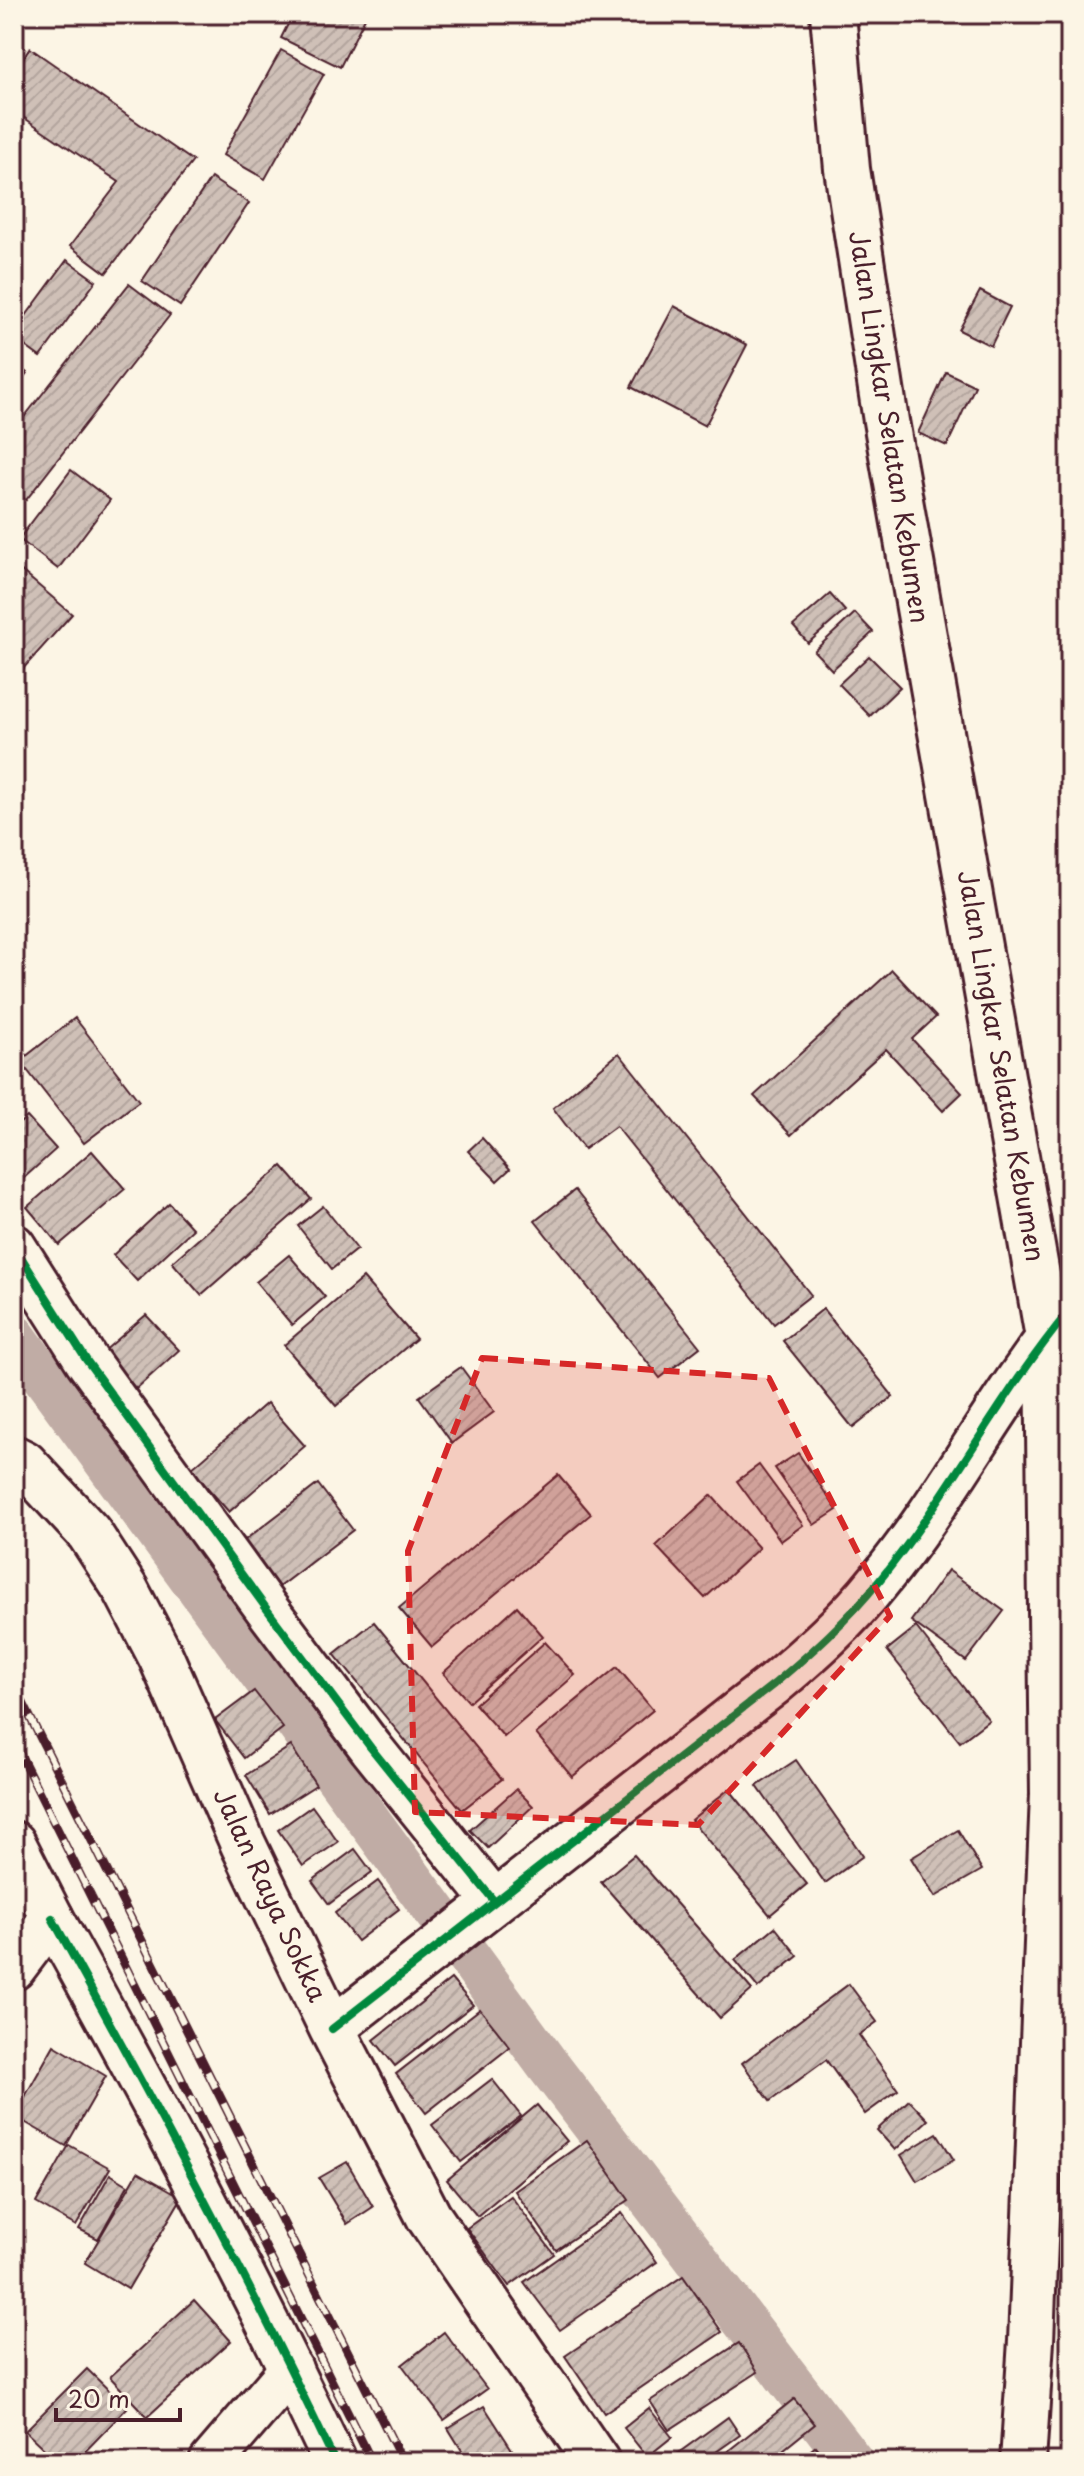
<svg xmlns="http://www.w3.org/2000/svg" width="1084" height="2476" font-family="'Playpen Sans',sans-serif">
<defs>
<pattern id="building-hatch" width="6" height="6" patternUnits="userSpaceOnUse" patternTransform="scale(2)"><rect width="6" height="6" fill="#cfc0b7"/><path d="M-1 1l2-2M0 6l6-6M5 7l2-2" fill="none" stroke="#b3a59e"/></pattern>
</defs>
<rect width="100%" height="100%" fill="#fcf5e5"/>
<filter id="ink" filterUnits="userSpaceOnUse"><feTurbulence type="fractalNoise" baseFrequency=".0125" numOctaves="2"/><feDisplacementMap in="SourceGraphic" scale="16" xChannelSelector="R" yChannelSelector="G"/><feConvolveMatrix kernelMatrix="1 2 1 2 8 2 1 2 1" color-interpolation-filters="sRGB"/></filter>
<g filter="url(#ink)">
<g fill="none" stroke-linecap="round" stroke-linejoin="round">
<path stroke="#c0aca5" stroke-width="44" d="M14,1336L547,2064L852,2462"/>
</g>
<g fill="url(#building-hatch)" stroke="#4a1f2b" stroke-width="2">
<path d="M293,14H367L340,67L281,38Z"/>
<path d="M30,48L193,161L106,273L70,246L119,182L14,111V72Z"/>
<path d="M281,50L324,74L265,179L223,155Z"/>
<path d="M211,178L249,203L180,306L142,281Z"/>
<path d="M67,260L96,281L40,357L14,338V332Z"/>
<path d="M129,284L170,315L26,500L14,491V430Z"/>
<path d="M980,291L1010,307L991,346L959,330Z"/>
<path d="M674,306L747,345L705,426L631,387Z"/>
<path d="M14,363L27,373L14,390Z"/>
<path d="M946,372L975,386L947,446L918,433Z"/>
<path d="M71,470L110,500L58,569L19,539Z"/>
<path d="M18,568L72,614L14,679V573Z"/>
<path d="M830,594L845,611L808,643L793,626Z"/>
<path d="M855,613L873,632L832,670L814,651Z"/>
<path d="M869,656L900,687L870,716L839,684Z"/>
<path d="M892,970L936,1017L912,1039L962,1093L943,1111L886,1049L791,1135L754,1096Z"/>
<path d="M75,1018L139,1101L84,1143L20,1061Z"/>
<path d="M619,1053L811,1295L774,1324L616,1126L584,1149L553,1108Z"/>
<path d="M27,1117L56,1149L14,1187V1128Z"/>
<path d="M482,1138L510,1169L497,1181L468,1151Z"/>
<path d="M92,1151L125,1189L59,1245L27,1207Z"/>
<path d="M282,1166L311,1199L201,1295L172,1262Z"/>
<path d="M575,1190L700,1347L660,1378L535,1221Z"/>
<path d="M169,1203L193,1229L137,1281L113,1255Z"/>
<path d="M323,1206L357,1249L332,1269L298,1226Z"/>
<path d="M289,1255L325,1297L292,1325L256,1282Z"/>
<path d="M363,1278L416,1339L336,1406L284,1345Z"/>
<path d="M823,1309L893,1396L853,1428L783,1341Z"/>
<path d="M146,1315L179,1350L136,1389L103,1352Z"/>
<path d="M461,1367L494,1412L452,1443L419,1397Z"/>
<path d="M267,1403L305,1446L229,1512L191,1469Z"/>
<path d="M798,1453L837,1510L814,1525L775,1468Z"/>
<path d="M759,1465L803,1525L781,1541L737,1481Z"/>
<path d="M558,1475L591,1514L432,1647L399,1608Z"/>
<path d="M318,1484L353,1530L276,1589L241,1543Z"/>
<path d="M711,1495L759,1548L705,1598L656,1546Z"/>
<path d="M948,1570L1004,1611L966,1661L911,1621Z"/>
<path d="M517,1606L543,1636L469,1702L443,1673Z"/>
<path d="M374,1622L502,1779L462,1810L334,1654Z"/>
<path d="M916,1627L989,1720L960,1742L887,1650Z"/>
<path d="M545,1642L575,1675L504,1737L475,1704Z"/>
<path d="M617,1667L653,1710L572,1777L536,1734Z"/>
<path d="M254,1691L283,1728L244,1758L215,1720Z"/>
<path d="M291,1746L316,1785L270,1814L246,1775Z"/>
<path d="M796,1760L863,1856L825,1883L757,1786Z"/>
<path d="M516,1789L533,1806L488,1848L470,1830Z"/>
<path d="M729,1789L807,1884L770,1915L691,1820Z"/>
<path d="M312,1806L338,1842L303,1866L278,1830Z"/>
<path d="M958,1830L982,1870L935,1897L911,1858Z"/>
<path d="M355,1849L372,1872L329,1904L312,1881Z"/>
<path d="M634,1855L752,1990L720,2018L601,1882Z"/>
<path d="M378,1881L399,1909L357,1941L335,1913Z"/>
<path d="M775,1927L798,1956L758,1988L735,1960Z"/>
<path d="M451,1979L473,2005L395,2066L374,2040Z"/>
<path d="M849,1984L877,2022L859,2035L898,2090L865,2114L826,2060L770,2101L742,2063Z"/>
<path d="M480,2009L510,2047L426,2113L396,2074Z"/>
<path d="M54,2045L106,2076L66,2146L14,2116Z"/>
<path d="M492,2079L521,2116L461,2162L432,2125Z"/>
<path d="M909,2100L928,2120L895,2150L877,2130Z"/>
<path d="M537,2105L567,2141L477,2216L447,2180Z"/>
<path d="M937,2133L954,2160L917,2181L901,2155Z"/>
<path d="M587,2140L629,2200L556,2250L515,2191Z"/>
<path d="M69,2145L110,2168L76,2226L36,2203Z"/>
<path d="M347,2162L373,2207L347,2224L319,2178Z"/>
<path d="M138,2172L182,2197L128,2289L85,2263Z"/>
<path d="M110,2174L128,2185L98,2239L79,2229Z"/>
<path d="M511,2196L554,2254L509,2286L467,2228Z"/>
<path d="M622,2213L657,2262L560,2330L524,2282Z"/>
<path d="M683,2276L722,2332L604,2413L565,2356Z"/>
<path d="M194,2300L231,2341L147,2417L110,2377Z"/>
<path d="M444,2332L487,2389L444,2420L402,2365Z"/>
<path d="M739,2343L758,2372L669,2430L650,2401Z"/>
<path d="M87,2369L127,2408L75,2462H58L25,2431Z"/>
<path d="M794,2399L815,2424L768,2462H714Z"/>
<path d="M484,2406L520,2462H469L448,2428Z"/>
<path d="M649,2408L672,2437L647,2457L624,2428Z"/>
<path d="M728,2417L740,2435L702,2462H672L670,2459Z"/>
<path d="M816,2446L829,2462H796Z"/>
</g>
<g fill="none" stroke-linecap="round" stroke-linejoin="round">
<defs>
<g id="minor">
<path d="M14,1246L87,1361L266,1608L371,1748L494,1901"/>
<path d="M14,1843L52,1918L14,1968"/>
<path d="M52,1918C151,2097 248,2277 335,2462"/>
<path d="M332,2029L774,1684C812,1652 848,1620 879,1581C949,1496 999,1395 1070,1310"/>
<path d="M211,2462L291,2369"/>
</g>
<path id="major" d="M14,1458L24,1463L89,1533L126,1590L161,1657L243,1844L332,2029L429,2217L597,2462"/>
<path id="highway" d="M833,14L847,169L886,421L1048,1337L1053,1794L1031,2341L1023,2462"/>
</defs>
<use href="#minor" stroke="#4a1f2b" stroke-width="48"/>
<use href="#major" stroke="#4a1f2b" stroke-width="50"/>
<use href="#highway" stroke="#4a1f2b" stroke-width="50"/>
<use href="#minor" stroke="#fcf5e5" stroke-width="42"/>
<use href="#major" stroke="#fcf5e5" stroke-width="44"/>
<use href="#highway" stroke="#fcf5e5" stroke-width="44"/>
<defs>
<g id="rail">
<path d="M14,1685L403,2462"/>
<path d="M14,1742L372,2462"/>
</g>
</defs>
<use href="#rail" stroke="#4a1f2b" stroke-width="9"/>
<use href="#rail" stroke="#fcf5e5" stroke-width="6" stroke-dasharray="18" stroke-linecap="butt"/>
<defs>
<g id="cycleway">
<path d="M14,1246L87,1361L266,1608L371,1748L494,1901"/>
<path d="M52,1918C151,2097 248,2277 335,2462"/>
<path d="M332,2029L774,1684C812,1652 848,1620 879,1581C949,1496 999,1395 1070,1310"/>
</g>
</defs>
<use href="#cycleway" stroke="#fcf5e5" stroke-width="13"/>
<use href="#cycleway" stroke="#00873e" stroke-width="8"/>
</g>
</g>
<path fill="#d62828" fill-opacity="0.2" stroke="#d62828" stroke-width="6" stroke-dasharray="16 10" stroke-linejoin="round" d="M482,1358L769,1378L890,1616L698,1825L415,1812L408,1551Z"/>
<g text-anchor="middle" stroke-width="6" stroke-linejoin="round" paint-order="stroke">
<g font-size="26" fill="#4a1f2b" stroke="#fcf5e5">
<text transform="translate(889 427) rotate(81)" y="9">Jalan Lingkar Selatan Kebumen</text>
<text transform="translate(1001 1066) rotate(80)" y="9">Jalan Lingkar Selatan Kebumen</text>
<text transform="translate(270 1895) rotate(65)" y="9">Jalan Raya Sokka</text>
</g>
</g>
<rect width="1084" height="2476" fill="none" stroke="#fcf5e5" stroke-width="48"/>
<rect x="24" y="24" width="1036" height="2428" fill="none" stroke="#4a1f2b" stroke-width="3" filter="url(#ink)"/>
<path d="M56 2408v12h124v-12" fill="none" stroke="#4a1f2b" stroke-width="4"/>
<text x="68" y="2408" font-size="24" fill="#4a1f2b" stroke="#fcf5e5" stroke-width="6" paint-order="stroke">20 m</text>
</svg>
